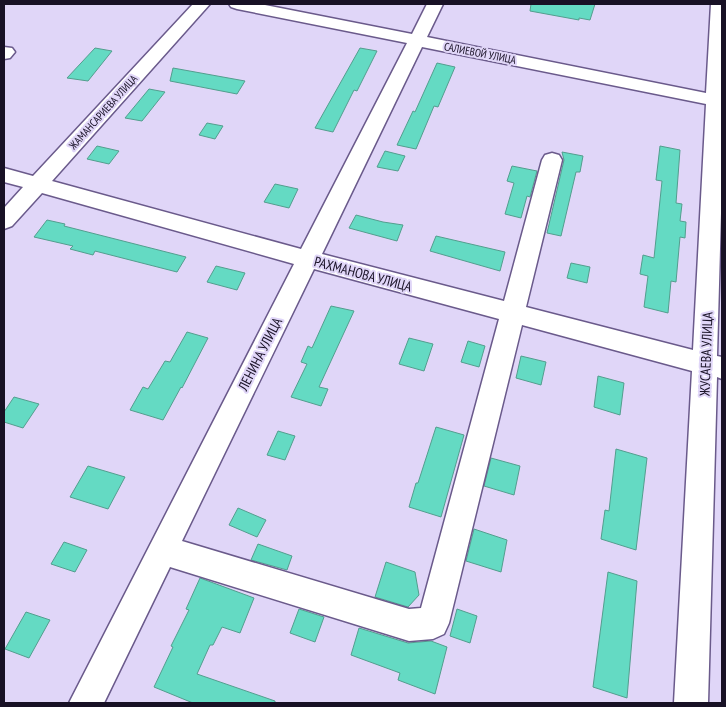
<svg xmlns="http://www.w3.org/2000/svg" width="726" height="707" font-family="'PT Sans Narrow',sans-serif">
<rect width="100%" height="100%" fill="#e0d6f8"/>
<g fill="#64dac3" stroke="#539e8e">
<path d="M531,4H595L590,20L579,18V20L530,11Z"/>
<path d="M95,48L112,51L88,81L67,78Z"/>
<path d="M360,48L377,51L357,91L354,90L333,132L315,128Z"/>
<path d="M437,63L455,67L438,107L434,106L416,149L397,145L413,111L415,112Z"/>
<path d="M173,68L245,81L237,94L170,81Z"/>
<path d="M149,89L165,92L142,121L125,118Z"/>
<path d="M207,123L223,126L215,139L199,135Z"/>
<path d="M97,146L119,151L109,164L87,159Z"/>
<path d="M660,146L680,150L676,203L682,204L680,221L686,222L685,238L680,237L676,282L671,281L668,313L644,307L648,276L640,274L643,255L654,258L662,181L656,180Z"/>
<path d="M385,151L405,156L398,171L377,167Z"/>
<path d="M562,152L583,156L580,172H576L561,236L547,233L564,160Z"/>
<path d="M512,166L537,171L530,197L527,196L521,218L505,214L514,183L507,181Z"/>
<path d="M275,184L298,189L289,208L264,202Z"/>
<path d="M356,215L383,222L403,225L397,241L349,228Z"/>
<path d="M47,220L65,224L64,226L186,257L177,272L95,251L93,255L70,249L73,246L34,237Z"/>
<path d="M436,236L505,252L500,271L430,251Z"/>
<path d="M571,263L590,267L587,283L567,278Z"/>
<path d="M216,266L245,273L237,290L207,282Z"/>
<path d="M331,306L354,311L319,387L328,389L321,406L291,397L307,364L301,362L308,346L312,348Z"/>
<path d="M187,332L208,338L182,388L181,387L163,420L130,410L143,387L148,389L165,361L170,362Z"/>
<path d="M409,338L433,344L424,371L399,364Z"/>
<path d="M468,341L485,346L479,367L461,362Z"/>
<path d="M521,356L546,362L541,385L516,378Z"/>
<path d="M598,376L624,383L620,415L594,407Z"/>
<path d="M14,397L39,404L23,428L4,422V412Z"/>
<path d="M436,427L464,435L441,517L409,507L416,483H418Z"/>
<path d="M278,431L295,436L285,460L267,455Z"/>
<path d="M616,449L647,458L636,550L601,539L605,510L609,511Z"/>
<path d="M491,458L520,466L514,495L484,486Z"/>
<path d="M88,466L125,477L108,509L70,497Z"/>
<path d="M238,508L266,520L257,537L229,525Z"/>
<path d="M474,529L507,540L501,572L466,561Z"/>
<path d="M64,542L87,550L75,572L51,564Z"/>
<path d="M258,544L292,556L287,570L251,560Z"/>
<path d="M386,562L415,572L419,595L408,607L375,597Z"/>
<path d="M608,572L637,581L627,698L593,687Z"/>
<path d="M200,578L254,598L240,633L222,627L213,645H210L197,674L275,701V703H193L154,687L173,647L171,646L189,610L186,609Z"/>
<path d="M299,609L324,617L315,642L290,633Z"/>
<path d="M457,609L477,616L470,643L450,636Z"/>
<path d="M26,612L50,620L29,658L5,649Z"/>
<path d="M359,628L408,643L431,641L447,647L435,694L398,680L400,673L351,655Z"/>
</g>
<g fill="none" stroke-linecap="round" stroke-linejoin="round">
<defs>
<g id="minor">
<path d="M193,4H210L52,181L301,249L407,43L237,9L231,7L229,4H260L412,34L427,4H443L427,37L706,93L711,4H722V178L717,356L722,357V379L717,377L708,703H674L692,371L522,325L449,623L444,634L433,639L409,641L170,567L104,703H69L294,264L42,193L12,226L4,229V208L23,187L4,182V168L33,176ZM422,47L706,104L693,350L526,307L562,160L559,155L552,153L545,155L542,160L504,301L322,254ZM314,269L499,319L421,608L409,609L182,541Z"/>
<path d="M4,47L12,48L15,52L10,58L4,59Z"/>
</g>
</defs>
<use href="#minor" stroke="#6a5a8b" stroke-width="3"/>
<use href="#minor" fill="#fff" fill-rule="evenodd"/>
</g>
<g text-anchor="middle" stroke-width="4" stroke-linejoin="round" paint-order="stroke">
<g font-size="11" fill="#181125" stroke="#e0d6f8">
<text transform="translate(480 53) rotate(11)" y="4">САЛИЕВОЙ УЛИЦА</text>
<text transform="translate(103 112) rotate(-48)" y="4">ЖАМАНСАРИЕВА УЛИЦА</text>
</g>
<g font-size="14" fill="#181125" stroke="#e0d6f8">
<text transform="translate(363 274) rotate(15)" y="5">РАХМАНОВА УЛИЦА</text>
<text transform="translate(260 354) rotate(-63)" y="5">ЛЕНИНА УЛИЦА</text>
<text transform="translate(706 354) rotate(-88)" y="5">ЖУСАЕВА УЛИЦА</text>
</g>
</g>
<rect width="726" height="707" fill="none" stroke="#181125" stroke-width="10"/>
</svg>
